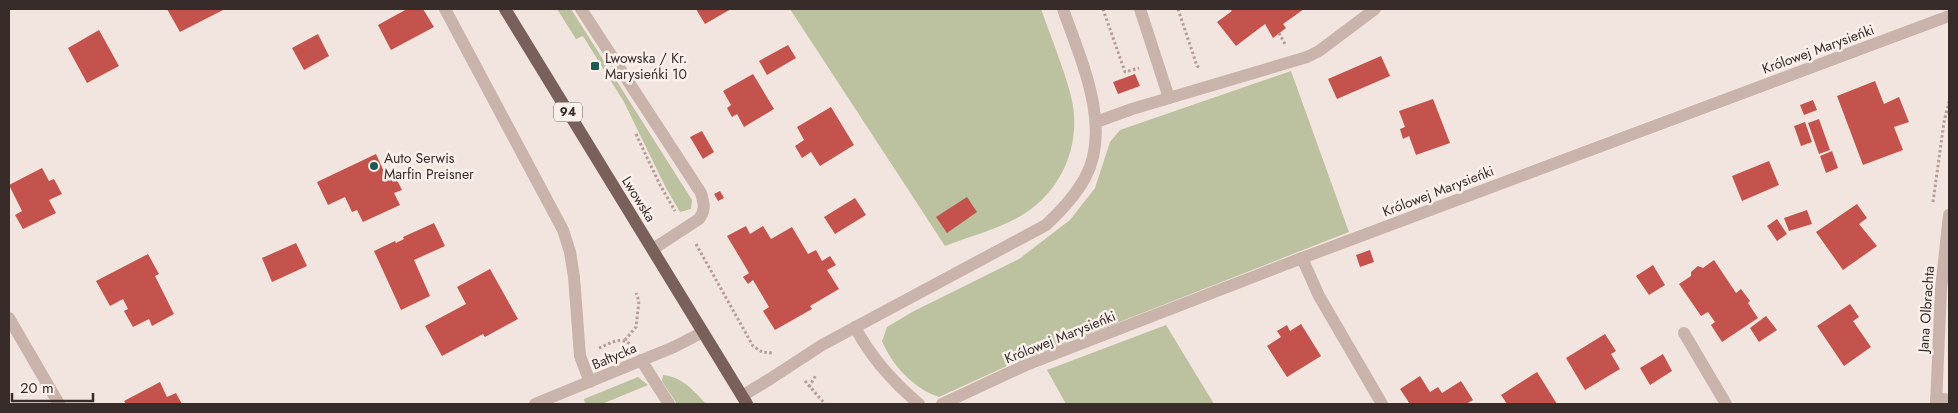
<svg xmlns="http://www.w3.org/2000/svg" width="1958" height="413" font-family="Jost,sans-serif">
<rect width="100%" height="100%" fill="#f2e5df"/>
<g fill="#bcc19f">
<path d="M557,9H571L692,200L691,209L680,212L666,188L624,102L583,36L576,39Z"/>
<path d="M790,9H1041C1051,37 1063,66 1071,96C1083,145 1061,194 1017,218C995,230 968,237 945,246Z"/>
<path d="M1291,71L1349,232L1007,366L939,397C914,389 892,365 882,341L887,327L914,311L1019,259L1070,220L1095,188L1110,142L1120,130Z"/>
<path d="M1166,325L1214,404H1066L1047,370Z"/>
<path d="M663,375C683,377 694,391 706,404H677L662,381Z"/>
<path d="M638,377L648,385L602,404H585L584,399Z"/>
</g>
<g fill="#c3534c">
<path d="M167,9H225L180,32Z"/>
<path d="M407,9H423L434,27L391,50L378,25Z"/>
<path d="M696,9H731L705,24Z"/>
<path d="M1230,9H1304L1283,24L1286,28L1273,38L1265,24L1236,46L1217,22L1232,11Z"/>
<path d="M99,30L119,66L87,83L68,48Z"/>
<path d="M318,34L329,56L304,70L292,48Z"/>
<path d="M788,45L796,58L767,75L759,61Z"/>
<path d="M1381,56L1390,76L1337,99L1328,79Z"/>
<path d="M753,74L774,109L744,127L737,114L732,117L727,108L731,105L723,91Z"/>
<path d="M1135,74L1140,86L1118,94L1113,82Z"/>
<path d="M1875,81L1884,104L1899,97L1909,122L1894,127L1903,150L1863,165L1837,96Z"/>
<path d="M1433,99L1450,143L1416,155L1409,136L1403,139L1400,129L1405,127L1399,111Z"/>
<path d="M1813,100L1817,110L1804,115L1800,105Z"/>
<path d="M831,107L854,145L820,166L811,152L802,158L795,146L804,140L797,127Z"/>
<path d="M1819,119L1830,150L1819,154L1808,123Z"/>
<path d="M1805,122L1812,142L1801,146L1794,126Z"/>
<path d="M702,131L714,152L703,159L690,137Z"/>
<path d="M1832,151L1838,168L1826,173L1820,156Z"/>
<path d="M376,154L386,176L393,172L402,190L394,193L400,205L363,222L357,210L352,212L345,197L328,205L317,182Z"/>
<path d="M1769,161L1779,185L1742,201L1732,176Z"/>
<path d="M42,168L49,181L54,179L62,194L49,200L56,213L23,229L15,215L22,211L9,185Z"/>
<path d="M720,191L724,198L718,201L714,194Z"/>
<path d="M967,197L977,212L947,233L936,217Z"/>
<path d="M855,198L866,215L835,234L824,217Z"/>
<path d="M1857,204L1867,218L1859,224L1877,246L1843,270L1816,232Z"/>
<path d="M1807,210L1812,224L1789,231L1784,218Z"/>
<path d="M1777,219L1787,234L1777,241L1767,226Z"/>
<path d="M434,223L445,246L414,260L430,296L401,310L374,251L395,241L396,243L404,239L403,237Z"/>
<path d="M746,226L750,234L763,226L771,239L792,227L808,254L816,250L822,261L830,256L836,265L827,270L839,289L810,306L812,309L775,330L763,311L769,307L753,280L748,284L743,277L749,273L727,236Z"/>
<path d="M296,243L307,266L272,282L262,258Z"/>
<path d="M1370,250L1374,262L1360,267L1356,255Z"/>
<path d="M148,254L159,274L155,276L174,314L152,326L149,319L133,327L124,311L128,309L123,299L110,306L96,281Z"/>
<path d="M1714,260L1736,293L1741,289L1750,301L1748,303L1758,318L1722,342L1711,325L1715,322L1708,312L1701,316L1679,284L1691,276V272L1698,266L1703,268Z"/>
<path d="M1653,265L1665,285L1649,295L1636,276Z"/>
<path d="M490,269L518,319L485,337L483,334L442,356L425,326L466,304L457,287Z"/>
<path d="M1850,304L1859,317L1853,321L1871,347L1844,366L1817,326Z"/>
<path d="M1766,316L1777,330L1759,342L1750,328Z"/>
<path d="M1301,324L1321,356L1287,377L1267,346L1281,337L1277,331L1287,325L1290,331Z"/>
<path d="M1605,334L1616,351L1611,354L1620,369L1585,390L1566,358Z"/>
<path d="M1663,354L1672,371L1650,385L1640,368Z"/>
<path d="M1537,372L1557,404H1507L1501,395Z"/>
<path d="M1420,376L1430,392L1438,387L1442,393L1461,381L1473,400L1466,404H1410L1400,389Z"/>
<path d="M160,382L167,397L176,393L182,404H126L124,401Z"/>
</g>
<g fill="none" stroke-linecap="round" stroke-linejoin="round">
<g stroke="#b69d95" stroke-width="3" stroke-dasharray="2.5 2.5" stroke-linecap="butt">
<path d="M1103,9L1125,72L1139,68"/>
<path d="M1178,9L1197,66L1200,68"/>
<path d="M1279,33L1285,44"/>
<path d="M636,134L659,183L675,211"/>
<path d="M1933,202L1944,122L1949,102"/>
<path d="M696,244L753,346L762,352L772,353"/>
<path d="M625,340L636,327L639,301L636,293"/>
<path d="M599,348C609,344 620,336 630,344"/>
<path d="M805,381L825,404"/>
<path d="M809,387L816,375"/>
</g>
<g stroke="#cab3ab" stroke-width="12">
<path d="M445,9L563,230L570,252L574,277L580,356L590,382"/>
<path d="M581,9L701,193C704,204 706,210 699,219L653,249"/>
<path d="M1140,9L1169,98"/>
<path d="M1096,122L1132,109L1307,57L1319,51L1375,9"/>
<path d="M1302,258L1319,296L1382,404"/>
<path d="M9,318L59,404"/>
<path d="M855,327C871,358 893,382 919,404"/>
<path d="M1684,333L1726,404"/>
<path d="M641,360L669,404"/>
<path d="M742,396L770,379L822,345L1046,225C1061,211 1075,196 1085,178C1113,127 1080,58 1063,9"/>
<path d="M1936,398L1949,400"/>
<path d="M535,404L674,347L703,332"/>
<path d="M942,404L1026,365L1302,258L1949,16"/>
<path d="M1936,404L1941,289L1949,215"/>
</g>
<path stroke="#7a605b" stroke-width="12" d="M505,9L747,404"/>
</g>
<g fill="#205952" stroke="#faf0eb" stroke-width="2">
<rect x="590" y="61" width="10" height="10" rx="2.5"/>
<circle cx="374" cy="166" r="5"/>
</g>
<g text-anchor="middle" stroke-width="5" stroke-linejoin="round" paint-order="stroke">
<rect fill="#faf0eb" stroke="#726764" stroke-width="1" x="554" y="102.5" width="28" height="19" rx="4"/>
<g font-size="12" font-weight="bold" fill="#382c2a">
<text x="568" y="116">94</text>
</g>
<g font-size="14" fill="#382c2a" stroke="#faf0eb">
<text transform="translate(1818 49) rotate(-20)" y="5">Królowej Marysieńki</text>
<text transform="translate(1438 191) rotate(-21)" y="5">Królowej Marysieńki</text>
<text transform="translate(639 199) rotate(58)" y="5">Lwowska</text>
<text transform="translate(1926 309) rotate(-86)" y="5">Jana Olbrachta</text>
<text transform="translate(1060 337) rotate(-22)" y="5">Królowej Marysieńki</text>
<text transform="translate(614 356) rotate(-23)" y="5">Bałtycka</text>
</g>
<g font-size="14" fill="#382c2a" stroke="#faf0eb" text-anchor="start">
<text x="605" y="63">Lwowska / Kr.<tspan x="605" dy="16">Marysieńki 10</tspan></text>
<text x="384" y="163">Auto Serwis<tspan x="384" dy="16">Marfin Preisner</tspan></text>
</g>
</g>
<rect width="1958" height="413" fill="none" stroke="#382c2a" stroke-width="20"/>
<path d="M12 393v8h81v-8" fill="none" stroke="#382c2a" stroke-width="2.5"/>
<text x="20" y="393" font-size="15" fill="#382c2a" stroke="#faf0eb" stroke-width="4" paint-order="stroke">20 m</text>
</svg>
